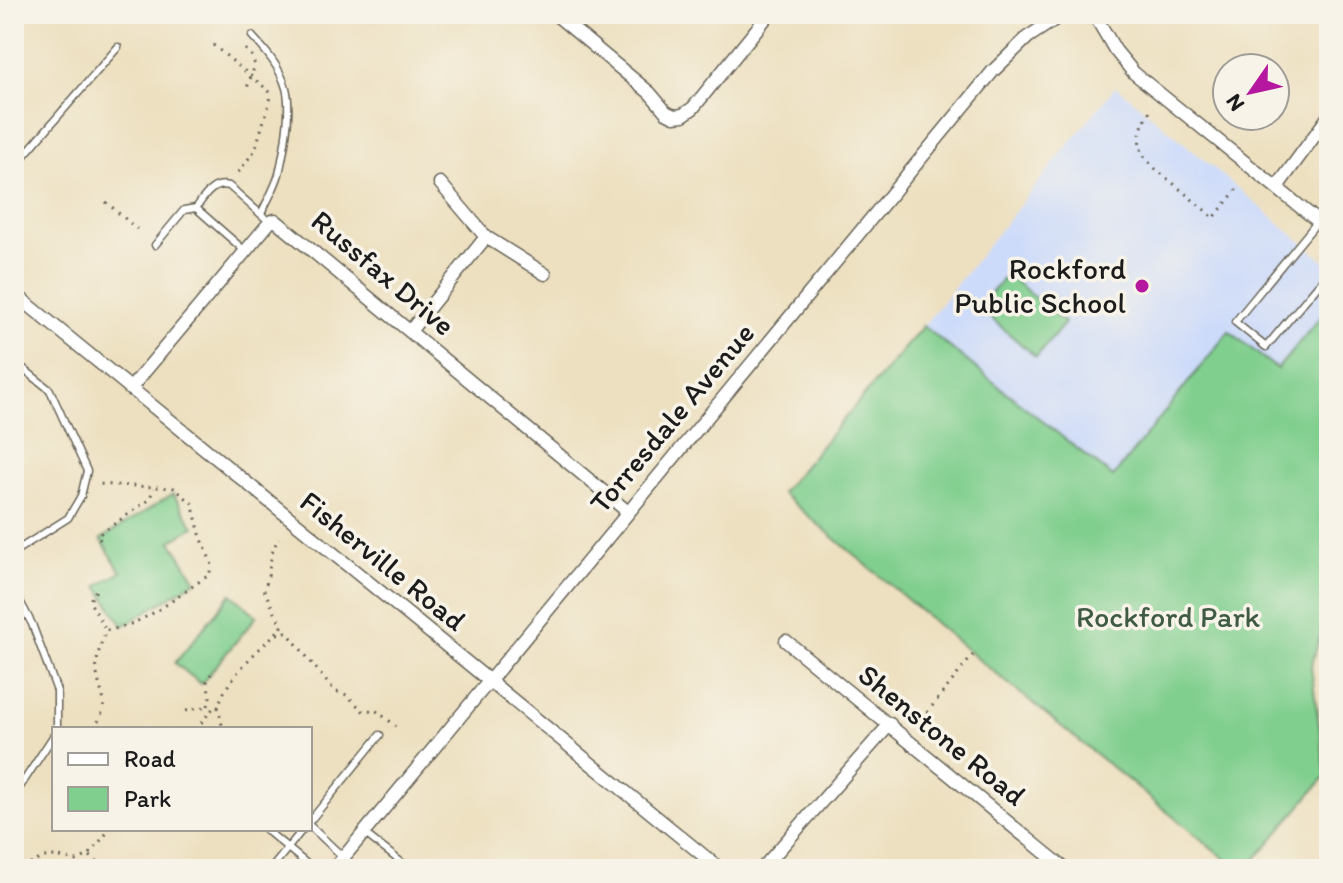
<svg xmlns="http://www.w3.org/2000/svg" width="1343" height="883" font-family="Itim,sans-serif">
<rect width="100%" height="100%" fill="#f7f3e8"/>
<filter id="ink" filterUnits="userSpaceOnUse"><feTurbulence type="fractalNoise" baseFrequency=".0125" numOctaves="2"/><feDisplacementMap in="SourceGraphic" scale="16" xChannelSelector="R" yChannelSelector="G"/><feConvolveMatrix kernelMatrix="1 2 1 2 8 2 1 2 1" color-interpolation-filters="sRGB"/></filter>
<filter id="wash" filterUnits="userSpaceOnUse"><feTurbulence type="fractalNoise" baseFrequency=".006" numOctaves="4" result="noise"/><feDisplacementMap in="SourceGraphic" scale="32" xChannelSelector="R" yChannelSelector="G"/><feGaussianBlur stdDeviation="1.8" result="paint"/><feColorMatrix in="noise" values="0 0 0 0 0 0 0 0 0 0 0 0 0 0 0 0 0 1.4 0 .05"/><feComposite in="paint" operator="in"/></filter>
<g filter="url(#wash)">
<rect width="100%" height="100%" fill="#ede0c0"/>
<path fill="#cddbfa" d="M1116,86L1329,265V307L1277,369L1229,331L1113,477L923,326Z"/>
<g fill="#81cf8f" stroke="#4e7656" stroke-width="2">
<path d="M1007,274L1065,323L1036,357L979,308Z"/>
<path d="M1329,307V604L1311,667L1326,776L1247,869H1238L973,655L781,493L923,326L1113,477L1229,331L1277,369Z"/>
<path d="M173,494L194,527L171,541L196,581L123,626L98,586L121,572L101,539Z"/>
<path d="M231,594L257,616L201,684L175,663Z"/>
</g>
</g>
<g filter="url(#ink)">
<g fill="none" stroke-linecap="round" stroke-linejoin="round">
<defs>
<g id="service">
<path d="M252,36C266,51 280,67 286,88C292,109 284,152 279,174C275,188 267,201 261,214"/>
<path d="M14,167L118,47"/>
<path d="M1318,221L1235,322L1266,347L1329,272"/>
<path d="M155,245L184,210L196,208"/>
<path d="M245,251L196,208C205,196 212,182 229,186L264,217"/>
<path d="M14,361L50,390L87,471L81,496L68,518L14,552"/>
<path d="M14,590L32,624L57,691V729"/>
<path d="M14,796L54,735"/>
<path d="M310,821L380,735"/>
<path d="M310,826L356,869"/>
<path d="M265,829L313,869"/>
<path d="M364,833L410,869"/>
<path d="M271,869L303,829"/>
</g>
<g id="minor">
<path d="M555,14L650,93L666,112L674,116L683,115L693,108L769,14"/>
<path d="M1094,14L1115,50L1134,73L1329,230"/>
<path d="M440,183L486,237L545,274"/>
<path d="M1277,187L1329,116"/>
<path d="M14,293L720,869"/>
<path d="M411,330L486,237"/>
<path d="M130,389L270,222L275,220L628,512"/>
<path d="M786,641L1065,869"/>
<path d="M334,869L993,71L1028,37L1063,14"/>
<path d="M762,869L890,724"/>
</g>
</defs>
<use href="#service" stroke="#656155" stroke-width="9"/>
<use href="#minor" stroke="#656155" stroke-width="15"/>
<g stroke="#656155" stroke-width="3" stroke-dasharray="2 6" stroke-linecap="butt">
<path d="M213,45L269,91L271,97L255,150L235,177"/>
<path d="M245,49L251,55L255,65L247,88"/>
<path d="M1150,111C1127,148 1145,161 1174,184C1187,195 1200,206 1214,218L1240,185"/>
<path d="M106,202L137,229"/>
<path d="M100,540L98,535L149,500L154,488"/>
<path d="M96,591L92,595L90,602L106,630"/>
<path d="M277,634L286,632L291,637L326,681L335,691L347,695L364,712L374,709L396,726"/>
<path d="M208,706L210,697L207,681L211,674"/>
<path d="M218,707L223,729"/>
<path d="M186,711L209,706"/>
<path d="M917,725L973,655"/>
<path d="M94,729C111,700 102,702 97,674C95,658 101,645 106,630C143,627 178,595 209,575L212,565L200,534L192,503L174,488L96,484"/>
<path d="M196,729L215,706L218,707C227,676 260,649 282,627L264,590C272,571 267,557 279,538"/>
<path d="M90,856L105,869"/>
<path d="M23,868L44,857L55,856L76,861L89,855L110,829"/>
</g>
<use href="#service" stroke="#fff" stroke-width="6"/>
<use href="#minor" stroke="#fff" stroke-width="12"/>
</g>
</g>
<circle fill="#b5179e" stroke="#f7f3e8" stroke-width="3" cx="1142" cy="286" r="8"/>
<g text-anchor="middle" stroke-width="7" stroke-linejoin="round" paint-order="stroke">
<g font-size="30" fill="#1c1c1c" stroke="#f7f3e8" text-anchor="end">
<text x="1126" y="279">Rockford<tspan x="1126" dy="34">Public School</tspan></text>
</g>
<g font-size="30" fill="#1c1c1c" stroke="#f7f3e8">
<text transform="translate(383 273) rotate(40)" y="10">Russfax Drive</text>
<text transform="translate(672 418) rotate(-50)" y="10">Torresdale Avenue</text>
<text transform="translate(383 561) rotate(39)" y="10">Fisherville Road</text>
<text transform="translate(942 735) rotate(39)" y="10">Shenstone Road</text>
</g>
<g font-size="30" fill="#3f5b44" stroke="#f7f3e8">
<text x="1168" y="627">Rockford Park</text>
</g>
</g>
<rect width="1343" height="883" fill="none" stroke="#f7f3e8" stroke-width="48"/>
<rect x="52" y="727" width="260" height="104" fill="#f7f3e8" stroke="#9f9d96" stroke-width="2"/>
<rect x="68" y="753" width="40" height="12" fill="#ffffff" stroke="#9f9d96" stroke-width="2"/>
<text x="124" y="767" font-size="24" fill="#1c1c1c">Road</text>
<rect x="68" y="787" width="40" height="24" fill="#81cf8f" stroke="#9f9d96" stroke-width="2"/>
<text x="124" y="807" font-size="24" fill="#1c1c1c">Park</text>
<g transform="translate(1251 92) rotate(236)"><circle r="38" fill="#f7f3e8" stroke="#9f9d96" stroke-width="2"/>
<path d="M0-6L14 30L0 20L-14 30Z" fill="#b5179e"/>
<text y="-12" font-size="22" font-weight="bold" text-anchor="middle" fill="#1c1c1c">N</text>
</g>
</svg>
